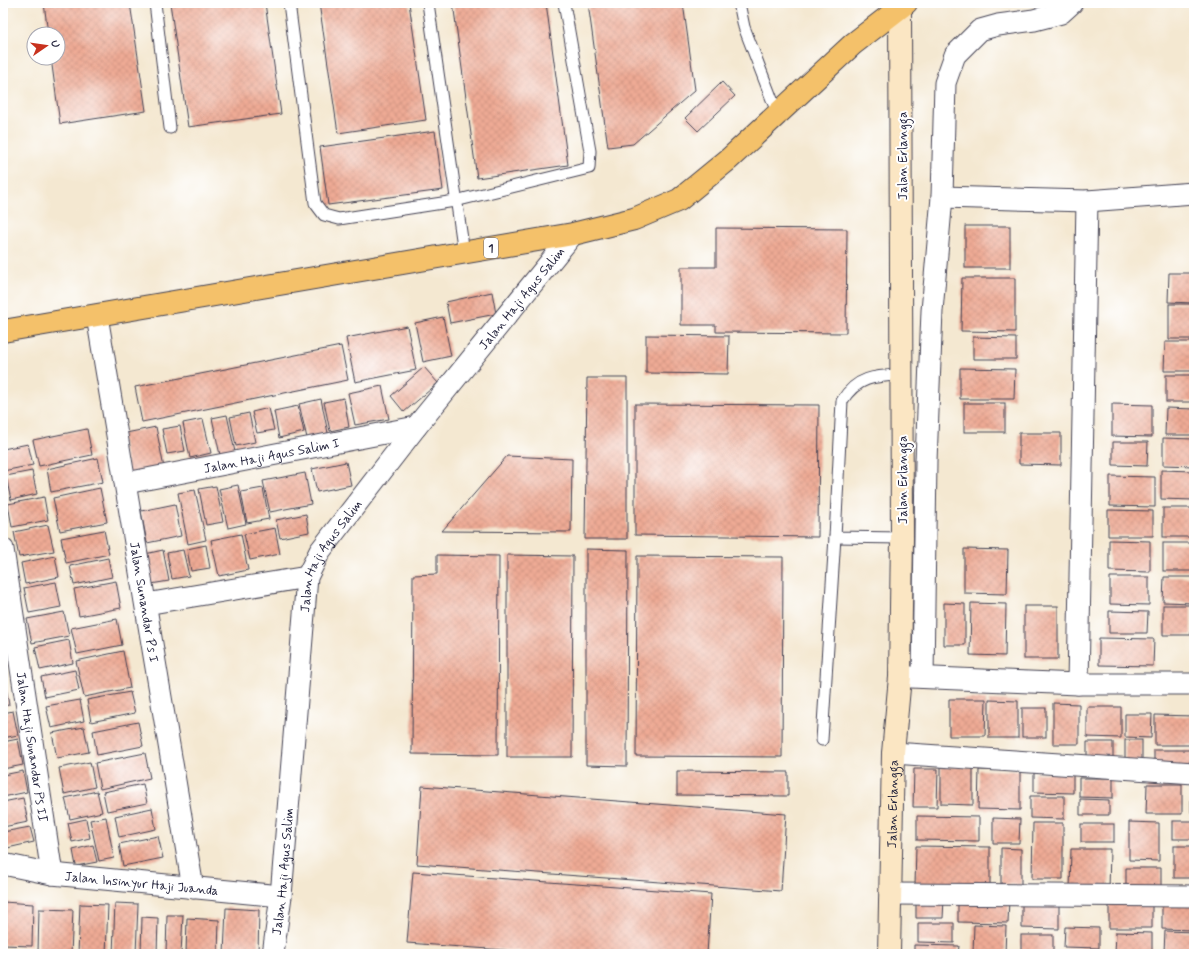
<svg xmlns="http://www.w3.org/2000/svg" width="1197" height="957" font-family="Mynerve,sans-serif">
<defs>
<pattern id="building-cross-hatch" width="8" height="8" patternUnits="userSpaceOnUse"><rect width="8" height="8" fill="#eeaa94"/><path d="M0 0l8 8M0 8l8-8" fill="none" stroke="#cc9280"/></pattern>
</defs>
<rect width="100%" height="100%" fill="#fff"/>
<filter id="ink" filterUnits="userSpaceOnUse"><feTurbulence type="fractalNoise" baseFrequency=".025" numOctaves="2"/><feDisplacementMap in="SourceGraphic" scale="8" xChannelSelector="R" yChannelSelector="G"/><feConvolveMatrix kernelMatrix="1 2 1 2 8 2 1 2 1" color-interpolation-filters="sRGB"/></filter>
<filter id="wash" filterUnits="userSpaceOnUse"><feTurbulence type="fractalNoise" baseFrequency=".012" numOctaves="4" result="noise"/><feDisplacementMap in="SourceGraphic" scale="16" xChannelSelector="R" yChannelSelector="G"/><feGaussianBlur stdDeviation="0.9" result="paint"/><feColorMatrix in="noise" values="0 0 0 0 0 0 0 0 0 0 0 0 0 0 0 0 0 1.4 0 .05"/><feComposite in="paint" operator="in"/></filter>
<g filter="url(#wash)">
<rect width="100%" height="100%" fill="#f4e8d1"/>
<g id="blocks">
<g fill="url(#building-cross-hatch)">
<path d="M44,3H130L146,111L60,124L51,58H58V34H48Z"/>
<path d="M170,3H265L281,114L188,127Z"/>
<path d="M319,3H409L426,120L338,133Z"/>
<path d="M453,3H546L568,165L477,178Z"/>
<path d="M588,3H683L695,90L633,144L608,147Z"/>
<path d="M722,82L735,96L698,131L685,118Z"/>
<path d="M435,131L443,190L328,205L320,147Z"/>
<rect x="965" y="226" width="45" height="42"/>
<path d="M716,228L847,229L846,333L716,332V325H681V267H716Z"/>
<path d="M1169,273H1194V303L1168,302Z"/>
<path d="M962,278H1015V332L961,331Z"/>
<path d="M492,292L496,314L450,323L446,302Z"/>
<rect x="1169" y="304" width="25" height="35"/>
<path d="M443,317L451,356L423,362L415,323Z"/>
<path d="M407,326L416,370L355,382L346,338Z"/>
<path d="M646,335L729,336L728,374L646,373Z"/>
<path d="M973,337L1016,338V359H973Z"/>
<path d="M1165,342H1194V371H1164Z"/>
<path d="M341,346L348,380L142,422L135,387Z"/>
<path d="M424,367L438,383L404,412L391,396Z"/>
<path d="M960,368L1015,369L1014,399H960Z"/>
<rect x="1166" y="375" width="28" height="27"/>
<path d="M587,378H627V539H585Z"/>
<path d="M382,386L389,419L355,425L348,393Z"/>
<path d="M344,398L349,427L330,431L324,402Z"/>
<path d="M321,399L328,433L307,438L299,404Z"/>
<rect x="964" y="403" width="41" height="29"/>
<path d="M635,404L819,405L818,537L635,535Z"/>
<path d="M1112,404L1152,405V437L1112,436Z"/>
<path d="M298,406L304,432L279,438L274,411Z"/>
<path d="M269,408L274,430L257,433L252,412Z"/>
<path d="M1166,408L1194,409V435H1165Z"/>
<path d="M249,413L255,442L236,446L230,417Z"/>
<path d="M227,415L235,452L220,455L212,418Z"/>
<path d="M203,419L211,453L190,458L183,423Z"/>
<path d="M180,426L185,451L167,454L162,429Z"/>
<path d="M156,427L164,468L129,475L121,434Z"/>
<path d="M87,429L92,455L39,466L33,440Z"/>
<path d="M1019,433H1061V465L1019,464Z"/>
<path d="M1163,438L1194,439V466L1163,465Z"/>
<path d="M1113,442H1148L1147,466L1113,465Z"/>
<path d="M28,444L33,465L3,471V449Z"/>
<path d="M507,456L572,459L571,532L442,531Z"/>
<path d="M98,458L103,482L51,492L47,469Z"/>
<path d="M346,462L351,485L317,492L312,469Z"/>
<path d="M1161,470L1194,471V500L1161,499Z"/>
<path d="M32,471L37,494L11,500L6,476Z"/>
<path d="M305,473L311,504L270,512L263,481Z"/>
<path d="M1110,476L1155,477V507L1110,506Z"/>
<path d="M238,485L246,524L228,528L219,489Z"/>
<path d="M216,486L223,522L206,525L199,489Z"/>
<path d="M100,488L107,522L60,531L53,498Z"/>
<path d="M263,488L269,519L247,523L241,492Z"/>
<path d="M195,490L206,540L188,544L178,493Z"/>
<path d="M44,497L48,520L12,527L8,504Z"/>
<path d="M175,504L181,536L147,543L141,511Z"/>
<rect x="1163" y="508" width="31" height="29"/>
<path d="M1108,510L1153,511V536H1108Z"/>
<path d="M306,514L309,532L280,538L276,520Z"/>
<path d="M48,525L54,551L19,557L14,532Z"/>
<path d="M275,528L280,554L250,560L244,534Z"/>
<path d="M104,530L109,554L66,563L61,538Z"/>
<path d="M241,534L248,570L219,576L211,540Z"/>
<path d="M1109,540L1150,541V572L1109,571Z"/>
<rect x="1163" y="543" width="31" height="28"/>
<path d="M206,545L210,568L191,571L187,549Z"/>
<path d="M586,549L628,550L627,766L586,765Z"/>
<path d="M964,549L1008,550L1007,594L964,593Z"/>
<path d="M163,550L169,581L151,584L145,554Z"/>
<path d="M183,550L189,576L172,579L167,553Z"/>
<path d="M437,555L499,556L498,755L412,754L413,575L437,574Z"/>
<path d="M507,555L573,556L572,757H507Z"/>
<path d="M55,556L59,577L25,584L21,563Z"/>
<path d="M637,556L783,557L782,757L636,756Z"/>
<path d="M108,558L112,577L74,585L70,566Z"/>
<path d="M1110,577H1149V605L1110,604Z"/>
<path d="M1164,577H1194V603L1163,602Z"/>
<path d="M116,581L121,608L79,616L74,589Z"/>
<path d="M56,582L61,607L29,613L24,588Z"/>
<path d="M944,603L965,604V645H944Z"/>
<path d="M971,603L1006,604L1005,656L970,655Z"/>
<rect x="1163" y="605" width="28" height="30"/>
<rect x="1024" y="606" width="34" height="53"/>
<path d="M1109,611L1148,612L1147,633H1109Z"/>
<path d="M64,612L69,636L32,643L27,619Z"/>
<path d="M117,619L122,645L77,654L71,628Z"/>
<path d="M1099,638L1154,639L1153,666L1099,665Z"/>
<path d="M69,640L73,663L40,670L35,647Z"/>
<path d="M123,651L130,688L84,697L76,661Z"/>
<path d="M75,670L79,690L45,697L41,677Z"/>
<path d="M3,681H5L9,705L3,706Z"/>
<path d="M130,692L135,713L91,722L87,700Z"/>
<path d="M949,699H986L985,736H949Z"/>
<path d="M80,700L84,721L51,728L46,706Z"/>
<path d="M989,700L1018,701V738H989Z"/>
<path d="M1053,703L1079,704V744H1053Z"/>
<path d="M1087,707H1121V738L1087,737Z"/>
<rect x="1022" y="708" width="24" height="29"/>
<path d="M13,711L18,735L3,738V713Z"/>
<path d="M1125,714H1152L1151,738L1125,737Z"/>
<path d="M1155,715L1194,716V745H1155Z"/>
<path d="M138,722L143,746L97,755L93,731Z"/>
<path d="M84,727L89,752L57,758L52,733Z"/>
<path d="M18,739L23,765L3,769V742Z"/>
<rect x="1125" y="740" width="17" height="25"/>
<path d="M1087,742H1113V761L1087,760Z"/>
<path d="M1154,750H1194V769L1154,768Z"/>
<path d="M145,753L150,778L100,789L95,763Z"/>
<path d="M90,762L95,787L64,794L59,768Z"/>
<path d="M941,767H973V805L941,804Z"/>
<path d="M914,769H938L937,807H913Z"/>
<path d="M979,770L1020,771V810L978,809Z"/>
<path d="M23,771L27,792L3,797V775Z"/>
<path d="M677,771L788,772V796L677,795Z"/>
<path d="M1034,773H1073V793L1034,792Z"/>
<path d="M1079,778H1113V798L1079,797Z"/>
<path d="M143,784L147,803L107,811L103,792Z"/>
<path d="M1147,784H1182V814H1146Z"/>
<path d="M422,786L786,814L781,891L417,864Z"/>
<rect x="1191" y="787" width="3" height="25"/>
<path d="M97,791L102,812L70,819L65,798Z"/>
<path d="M1030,796H1064V819L1030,818Z"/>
<path d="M23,798L28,822L3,827V802Z"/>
<path d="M1080,799L1109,800V815H1080Z"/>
<path d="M152,808L156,829L119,837L115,816Z"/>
<path d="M917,816L979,817V841L917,840Z"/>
<path d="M106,817L114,858L99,861L90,820Z"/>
<path d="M993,818L1020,819L1019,843H993Z"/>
<path d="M86,819L90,838L72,842L68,823Z"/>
<rect x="1173" y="821" width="21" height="18"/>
<path d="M1129,822L1159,823V861L1129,860Z"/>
<path d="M1033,823H1063V879H1032Z"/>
<rect x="1081" y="824" width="33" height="18"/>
<path d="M30,827L34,842L3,849V832Z"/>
<path d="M158,836L163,858L123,866L119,844Z"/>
<path d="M93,845L97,862L76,866L73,850Z"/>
<path d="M916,846L990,847V888L915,887Z"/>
<rect x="1174" y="846" width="20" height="32"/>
<path d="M1001,848L1021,849V885L1001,884Z"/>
<path d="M1071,849H1110L1109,890H1070Z"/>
<path d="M1126,868H1161V890L1126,889Z"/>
<path d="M413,872L711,894L707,954H557L407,943Z"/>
<path d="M958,898L1009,899L1008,923L958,922Z"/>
<path d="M916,899H944L943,918H916Z"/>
<path d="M3,902L33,904L32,946L3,945Z"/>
<path d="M115,903L138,904L136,954H113Z"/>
<path d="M1022,903L1059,904V929L1022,928Z"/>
<path d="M1109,903L1152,904V928H1109Z"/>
<path d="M80,904L108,905L106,954H78Z"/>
<path d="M1162,905H1194V930L1162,929Z"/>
<path d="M226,908L259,910L258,954H224Z"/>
<path d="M39,909L73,910L71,954L38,953Z"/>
<path d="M167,915H183L181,954H166Z"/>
<path d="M142,917L158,918L157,954H141Z"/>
<path d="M187,918L219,920L218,954H186Z"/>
<path d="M918,923H954V943L918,942Z"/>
<path d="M974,925L1006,926L1005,954L973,953Z"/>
<path d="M1065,927L1099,928V948L1064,947Z"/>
<path d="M1165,931L1194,932V953L1164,952Z"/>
<path d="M1116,932L1152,933V954H1115Z"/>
<rect x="1021" y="935" width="32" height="19"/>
<path d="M914,945L959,946L958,954H914Z"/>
<path d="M1071,952L1093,953V954H1071Z"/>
</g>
</g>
</g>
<g filter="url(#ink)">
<use href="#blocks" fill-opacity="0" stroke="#424052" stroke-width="1"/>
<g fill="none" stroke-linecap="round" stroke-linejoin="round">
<defs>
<g id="lane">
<path d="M155,3L170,128"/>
<path d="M289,3L315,203L324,215L339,219L455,201L589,168L590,151L564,3"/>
<path d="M428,3L464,253"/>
<path d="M739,3L744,27L778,115"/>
<path d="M902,538L835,537L842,401C857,376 876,376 902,375"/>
<path d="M822,740L835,537"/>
</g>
<g id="street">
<path d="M942,197L1087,201L1194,193"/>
<path d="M1087,201L1078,684H1194"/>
<path id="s1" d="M97,316L193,888"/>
<path id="s2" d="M126,483L416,427"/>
<path id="s3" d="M3,549L52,874"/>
<path d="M146,604L307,577"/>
<path d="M911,677L1078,684"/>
<path d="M923,677L926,461L932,311L942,197L945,83L955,55L980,30L998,25L1034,20L1061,13L1072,3"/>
<path d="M893,753L1194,773"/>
<path id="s4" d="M3,864L52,874L281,896"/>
<path d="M891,894L1194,896"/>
<path id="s5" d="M273,954L281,896L307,577L320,551L416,427L573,234"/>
</g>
<g id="secondary">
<path id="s6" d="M889,954L893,753L900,677L902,538L900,7"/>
</g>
<path id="highway" d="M3,331L573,234L634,219L679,200L729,159L853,44L906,3"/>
</defs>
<use href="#lane" stroke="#424052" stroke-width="13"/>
<use href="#street" stroke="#424052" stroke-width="23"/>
<use href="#secondary" stroke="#424052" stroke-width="24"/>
<use href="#highway" stroke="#424052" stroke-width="24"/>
<use href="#lane" stroke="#fff" stroke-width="11"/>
<use href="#street" stroke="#fff" stroke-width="21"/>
<use href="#secondary" stroke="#fbe6c3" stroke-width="22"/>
<use href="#highway" stroke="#f4c16a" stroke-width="22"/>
</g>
</g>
<g text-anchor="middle" stroke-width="4" stroke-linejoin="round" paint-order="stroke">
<rect fill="#fff" stroke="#646476" stroke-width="1" x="484" y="238" width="14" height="20" rx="3"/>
<g font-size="12" font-weight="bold" fill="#22223b">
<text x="491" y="252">1</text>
</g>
<g font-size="13" fill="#22223b" stroke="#fff">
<text transform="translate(902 156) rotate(-90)" y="5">Jalan Erlangga</text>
<text dy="5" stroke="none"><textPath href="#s5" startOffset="731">Jalan Haji Agus Salim</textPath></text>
<text dy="5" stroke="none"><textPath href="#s2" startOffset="148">Jalan Haji Agus Salim I</textPath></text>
<text transform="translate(902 480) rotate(-90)" y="5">Jalan Erlangga</text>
<text dy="5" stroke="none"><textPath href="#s5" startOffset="407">Jalan Haji Agus Salim</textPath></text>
<text dy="5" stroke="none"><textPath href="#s1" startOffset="290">Jalan Sunandar Ps I</textPath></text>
<text dy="5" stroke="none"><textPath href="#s3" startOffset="200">Jalan Haji Sunandar Ps II</textPath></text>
<text dy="5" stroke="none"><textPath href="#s6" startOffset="150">Jalan Erlangga</textPath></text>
<text dy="5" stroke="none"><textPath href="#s5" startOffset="83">Jalan Haji Agus Salim</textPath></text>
<text dy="5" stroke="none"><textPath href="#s4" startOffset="140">Jalan Insinyur Haji Juanda</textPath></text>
</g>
</g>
<rect width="1197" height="957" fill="none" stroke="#fff" stroke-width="16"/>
<g transform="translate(46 46) rotate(77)"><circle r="19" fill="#ffffff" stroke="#a7a7b1"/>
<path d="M0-3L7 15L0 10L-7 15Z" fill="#c8321e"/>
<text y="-6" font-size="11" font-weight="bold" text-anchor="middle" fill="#22223b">U</text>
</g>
</svg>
